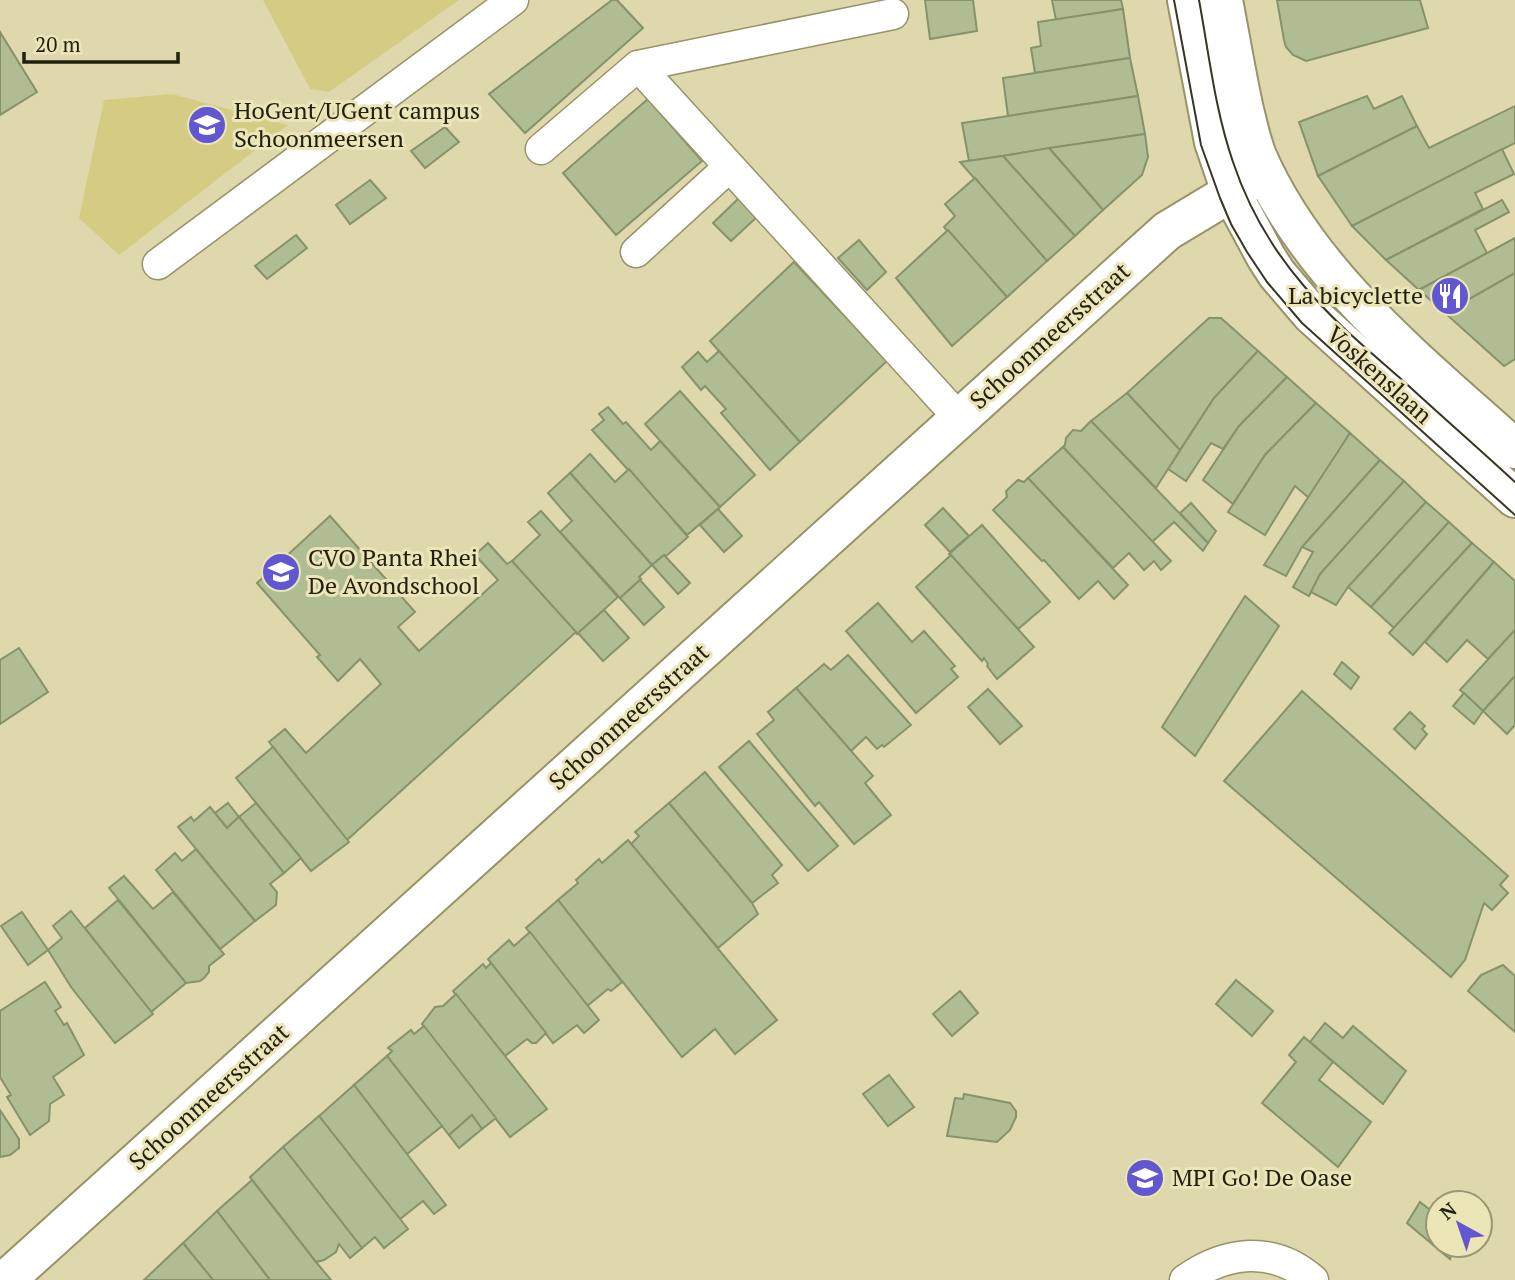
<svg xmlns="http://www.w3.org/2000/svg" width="1515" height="1280" font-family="'PT Serif',serif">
<rect width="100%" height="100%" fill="#ded8ac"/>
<g fill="#d5cc83">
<path d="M263,0H459L329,92L310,89Z"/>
<path d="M172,94L288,125L119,255L79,218L104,100Z"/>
</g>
<g fill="#b0bd93" stroke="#86926a" stroke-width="2">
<path d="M612,0H617L643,28L525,133L489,94Z"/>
<path d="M925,0H973L977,31L930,39Z"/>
<path d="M1052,0H1121L1123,9L1056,20Z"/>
<path d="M1277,0H1420L1428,28L1306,61L1293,55L1286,47L1284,40Z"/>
<path d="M1123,9L1130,58L1035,73L1031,48L1041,46L1038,22Z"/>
<path d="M0,32L37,92L0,115Z"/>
<path d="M1130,58L1138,96L1008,116L1003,78Z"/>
<path d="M1138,96L1145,134L969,161L962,123Z"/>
<path d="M1367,96L1374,109L1402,96L1417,126L1318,176L1299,122Z"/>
<path d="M648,99L702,161L616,235L563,173Z"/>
<path d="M1515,106V143L1352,226L1318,176L1417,126L1429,148Z"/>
<path d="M445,127L459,142L425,168L411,151Z"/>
<path d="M1145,134L1148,157L1142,175L1103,210L1049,148Z"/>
<path d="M1049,148L1103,210L1075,236L1003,156Z"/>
<path d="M1502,149L1514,174L1475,193L1483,209L1386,260L1352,226Z"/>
<path d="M1003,156L1075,236L1047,261L960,162Z"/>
<path d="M975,178L1047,261L1007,297L944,227L955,216L945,204Z"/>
<path d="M370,180L386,198L350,224L336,205Z"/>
<path d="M739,198L758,216L731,241L713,223Z"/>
<path d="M1502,200L1509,212L1475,230L1487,253L1419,290L1386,260Z"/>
<path d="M948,230L1007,297L952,346L896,278Z"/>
<path d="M296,235L307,248L267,279L255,266Z"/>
<path d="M1515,238V273L1445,313L1419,290Z"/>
<path d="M859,240L886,272L867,290L838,258Z"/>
<path d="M794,262L887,361L800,442L710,341Z"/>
<path d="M1515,273V359L1504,366L1445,313Z"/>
<path d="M1209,318H1221L1258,351L1214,398L1180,450L1127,393Z"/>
<path d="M719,351L800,442L770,470L721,413L726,409L705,386L701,390L682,367L698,352L707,362Z"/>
<path d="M1258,351L1287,377L1239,426L1223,449L1211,443L1186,481L1168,469L1214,398Z"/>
<path d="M1287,377L1316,403L1265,455L1233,504L1203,480L1239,426Z"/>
<path d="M680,391L755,475L720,507L645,424Z"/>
<path d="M1127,393L1180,450L1156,488L1091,421Z"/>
<path d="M1316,403L1350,433L1309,498L1295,486L1265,535L1228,512L1265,455Z"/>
<path d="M608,407L623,424L626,422L651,450L660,441L720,507L687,535L592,430L604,420L599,414Z"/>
<path d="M1091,421L1208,543L1203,551L1174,522L1152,542L1063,447L1065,445L1066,438L1073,430L1081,431Z"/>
<path d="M1350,433L1380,460L1302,547L1286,576L1264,565Z"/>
<path d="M1063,447L1171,561L1161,570L1154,561L1144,570L1129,553L1113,568L1028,478Z"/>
<path d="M590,454L615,482L629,469L688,537L665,557L664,555L652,565L570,473Z"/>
<path d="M1380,460L1404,481L1320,574L1309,596L1293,587L1313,552L1302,547Z"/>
<path d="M570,473L652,565L639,577L641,579L620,598L560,532L572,521L548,493Z"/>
<path d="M1028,478L1128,585L1114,599L1098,581L1079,599L1044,560L1042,561L993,510L1007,497L1006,491L1018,480L1024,482Z"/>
<path d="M1404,481L1426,502L1348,587L1336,605L1311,592L1320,574Z"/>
<path d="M1426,502L1449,522L1371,607L1348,587Z"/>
<path d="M1191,503L1216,531L1208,543L1180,513Z"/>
<path d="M943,508L969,536L950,552L925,525Z"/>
<path d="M718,509L742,536L724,552L699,524L700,525Z"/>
<path d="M541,511L618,597L577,634L512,561L540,535L528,522Z"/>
<path d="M330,516L415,612L398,627L419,651L498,580L475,555L488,543L507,564L512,561L576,632L347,840L269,742L285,729L306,753L381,684L360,659L338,681L317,657L320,655L257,583Z"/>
<path d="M1449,522L1472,543L1394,628L1371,607Z"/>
<path d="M982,525L1050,602L1018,629L949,554Z"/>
<path d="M1472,543L1494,562L1413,655L1389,633Z"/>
<path d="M664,555L690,583L678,594L652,565Z"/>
<path d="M951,555L1034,647L997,679L987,666L988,664L984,658L982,661L916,587Z"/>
<path d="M1494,562L1515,581V630L1488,659L1467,640L1447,662L1425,642Z"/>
<path d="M640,580L664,607L644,625L620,598Z"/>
<path d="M1245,596L1279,626L1195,756L1162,727Z"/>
<path d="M878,603L912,642L924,631L955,666L951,669L958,677L916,713L846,631Z"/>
<path d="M604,610L629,638L603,661L578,633Z"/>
<path d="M1515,630V676L1483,711L1460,690Z"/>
<path d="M19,648L48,692L0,724V660Z"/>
<path d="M848,655L911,725L884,747L882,745L877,749L866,737L851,751L796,688L824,664L831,670Z"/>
<path d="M1342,662L1359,677L1351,689L1334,674Z"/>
<path d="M1515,676V725L1507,734L1483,711Z"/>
<path d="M796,688L873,776L865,783L891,815L854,844L819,802L815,806L757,734L774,720L768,712Z"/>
<path d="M988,689L1022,726L1000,744L968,707Z"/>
<path d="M1302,691L1508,876L1500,885L1508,893L1492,910L1484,903L1465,960L1451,977L1224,781Z"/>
<path d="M1464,693L1483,711L1474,724L1453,706Z"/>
<path d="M1410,712L1425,726L1422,729L1427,734L1415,749L1394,729Z"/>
<path d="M749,741L838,846L808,871L719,767Z"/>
<path d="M273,747L349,842L311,871L236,778Z"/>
<path d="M705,772L782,865L772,875L778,883L752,903L669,803Z"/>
<path d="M228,803L239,817L227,828L215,813Z"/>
<path d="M256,803L301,858L284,873L239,817Z"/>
<path d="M669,803L752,903L758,914L718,948L631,844L639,836L635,832Z"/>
<path d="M210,807L227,828L239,817L284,873L270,884L277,892L276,905L255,921L178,827L191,817L194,821Z"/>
<path d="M628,840L777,1020L735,1054L715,1029L682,1057L558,900L578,883L576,880L599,859L602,863Z"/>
<path d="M196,849L255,921L220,949L156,870L175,853L182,861Z"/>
<path d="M124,876L153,909L173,892L224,954L209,966V972L204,978L200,981L186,983L109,888Z"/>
<path d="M118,900L186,983L151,1012L85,928Z"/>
<path d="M558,900L622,982L611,991L608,989L587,1006L526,928Z"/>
<path d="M71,911L153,1014L115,1043L71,987L48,950L62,938L53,926Z"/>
<path d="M22,912L48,950L28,965L1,926Z"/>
<path d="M530,932L599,1020L584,1033L577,1025L553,1043L488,959L509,940L514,946Z"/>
<path d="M491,963L546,1033L536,1043H532L527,1039L505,1056L453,991L483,964L486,968Z"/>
<path d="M1503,965L1515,976V1032L1468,991L1481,975Z"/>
<path d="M1236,980L1273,1011L1252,1036L1216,1004Z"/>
<path d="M45,982L61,1007L55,1011L64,1025L67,1023L84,1055L53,1077L64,1095L50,1104L49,1121L30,1135L7,1097L11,1095L0,1077V1011Z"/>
<path d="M960,991L978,1013L952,1036L933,1014Z"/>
<path d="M456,994L547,1109L510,1137L422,1024L435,1007L443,1006Z"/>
<path d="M1325,1023L1343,1038L1353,1026L1406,1071L1383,1104L1310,1042Z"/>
<path d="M424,1026L496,1118L482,1129L472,1115L449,1135L387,1056L392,1051L388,1048L411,1030L414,1034Z"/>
<path d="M1304,1037L1333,1062L1319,1080L1371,1122L1338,1167L1262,1103L1296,1062L1289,1055Z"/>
<path d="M387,1056L442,1126L407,1154L354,1085Z"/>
<path d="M889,1075L914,1107L888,1126L863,1094Z"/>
<path d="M354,1085L446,1205L434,1214L423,1201L400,1219L319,1116Z"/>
<path d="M964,1094L1010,1103L1016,1111V1117L1010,1130L997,1142L947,1136L955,1098L963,1099Z"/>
<path d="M0,1110L19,1139V1148L10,1155L0,1157Z"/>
<path d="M472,1115L482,1129L459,1148L449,1135Z"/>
<path d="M319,1116L408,1229L384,1248L375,1237L362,1248L283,1147Z"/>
<path d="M283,1147L362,1248L350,1258L339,1244L336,1252L324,1260L316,1262L250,1177Z"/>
<path d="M252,1180L316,1262L331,1280H270L217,1211Z"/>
<path d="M1420,1202L1438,1216V1245H1456L1450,1259L1407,1223Z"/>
<path d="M217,1211L270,1280H213L183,1243Z"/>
<path d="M183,1243L213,1280H144Z"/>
</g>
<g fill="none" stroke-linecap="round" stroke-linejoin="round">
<defs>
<g id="service">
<path d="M638,66L893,14"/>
<path d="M541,149L638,66L959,418"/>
<path d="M636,252L729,167"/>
<path d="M158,264L513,0"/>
<path d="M1185,1280C1226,1251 1273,1245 1313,1280"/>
</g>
<path id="minor" d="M6,1280L1167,231L1260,175"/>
<g id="tertiary">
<path d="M1187,0L1214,142L1231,192L1266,257L1277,274L1312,315L1515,498"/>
<path d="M1223,0C1230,37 1236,73 1244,110C1248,125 1251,141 1257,156C1309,276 1420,363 1515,449"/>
</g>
</defs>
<use href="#service" stroke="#989369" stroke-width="33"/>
<use href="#minor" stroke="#989369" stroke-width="42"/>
<use href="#tertiary" stroke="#989369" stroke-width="42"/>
<use href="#service" stroke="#fff" stroke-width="30"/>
<use href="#minor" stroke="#fff" stroke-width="38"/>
<use href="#tertiary" stroke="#fff" stroke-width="38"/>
<g stroke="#383521" stroke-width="2">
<path d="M1174,0L1201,145L1220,198L1231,224L1247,252L1267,282L1302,323L1515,515"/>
<path d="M1199,0C1209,54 1215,110 1233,162C1248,207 1273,250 1304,286C1332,320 1367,349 1400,378C1438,413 1477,447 1515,482"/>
</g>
</g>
<defs>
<symbol id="university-disc" viewBox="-11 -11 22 22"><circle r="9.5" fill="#6157d0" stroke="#ebe5b8"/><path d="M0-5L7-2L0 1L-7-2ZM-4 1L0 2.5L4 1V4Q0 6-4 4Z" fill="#fff"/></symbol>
<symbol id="restaurant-disc" viewBox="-11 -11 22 22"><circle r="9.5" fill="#6157d0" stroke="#ebe5b8"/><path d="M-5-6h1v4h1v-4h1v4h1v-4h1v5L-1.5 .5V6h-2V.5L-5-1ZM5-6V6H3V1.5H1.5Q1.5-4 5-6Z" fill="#fff"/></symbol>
<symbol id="school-disc" viewBox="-11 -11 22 22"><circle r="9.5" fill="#6157d0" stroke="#ebe5b8"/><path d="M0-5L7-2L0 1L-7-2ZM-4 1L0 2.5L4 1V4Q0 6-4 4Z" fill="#fff"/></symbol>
</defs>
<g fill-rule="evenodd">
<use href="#university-disc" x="185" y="103" width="44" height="44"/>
<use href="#restaurant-disc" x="1428" y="274" width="44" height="44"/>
<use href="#school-disc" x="259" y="550" width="44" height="44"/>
<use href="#school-disc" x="1123" y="1156" width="44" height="44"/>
</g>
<g text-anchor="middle" stroke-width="6" stroke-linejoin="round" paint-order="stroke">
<g font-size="24" fill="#211f0e" stroke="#ebe5b8" text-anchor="start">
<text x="234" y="119">HoGent/UGent campus<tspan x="234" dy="28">Schoonmeersen</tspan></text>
<text x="1423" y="304" text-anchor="end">La bicyclette</text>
<text x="308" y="566">CVO Panta Rhei<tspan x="308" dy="28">De Avondschool</tspan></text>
<text x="1172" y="1186">MPI Go! De Oase</text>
</g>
<g font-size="24" fill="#211f0e" stroke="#ebe5b8">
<text transform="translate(1050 336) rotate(-42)" y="8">Schoonmeersstraat</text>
<text transform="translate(1379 375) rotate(42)" y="8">Voskenslaan</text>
<text transform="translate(629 717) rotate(-42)" y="8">Schoonmeersstraat</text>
<text transform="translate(209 1097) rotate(-42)" y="8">Schoonmeersstraat</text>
</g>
</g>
<g transform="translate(1459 1224) rotate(320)"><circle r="33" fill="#ebe5b8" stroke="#9a9674" stroke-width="2"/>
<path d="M0-5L12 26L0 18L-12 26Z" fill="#6157d0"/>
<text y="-10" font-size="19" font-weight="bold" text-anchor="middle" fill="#211f0e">N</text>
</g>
<path d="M24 52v10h154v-10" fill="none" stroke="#211f0e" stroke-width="3.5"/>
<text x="35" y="52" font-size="21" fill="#211f0e" stroke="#ebe5b8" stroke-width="5" paint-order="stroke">20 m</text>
</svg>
